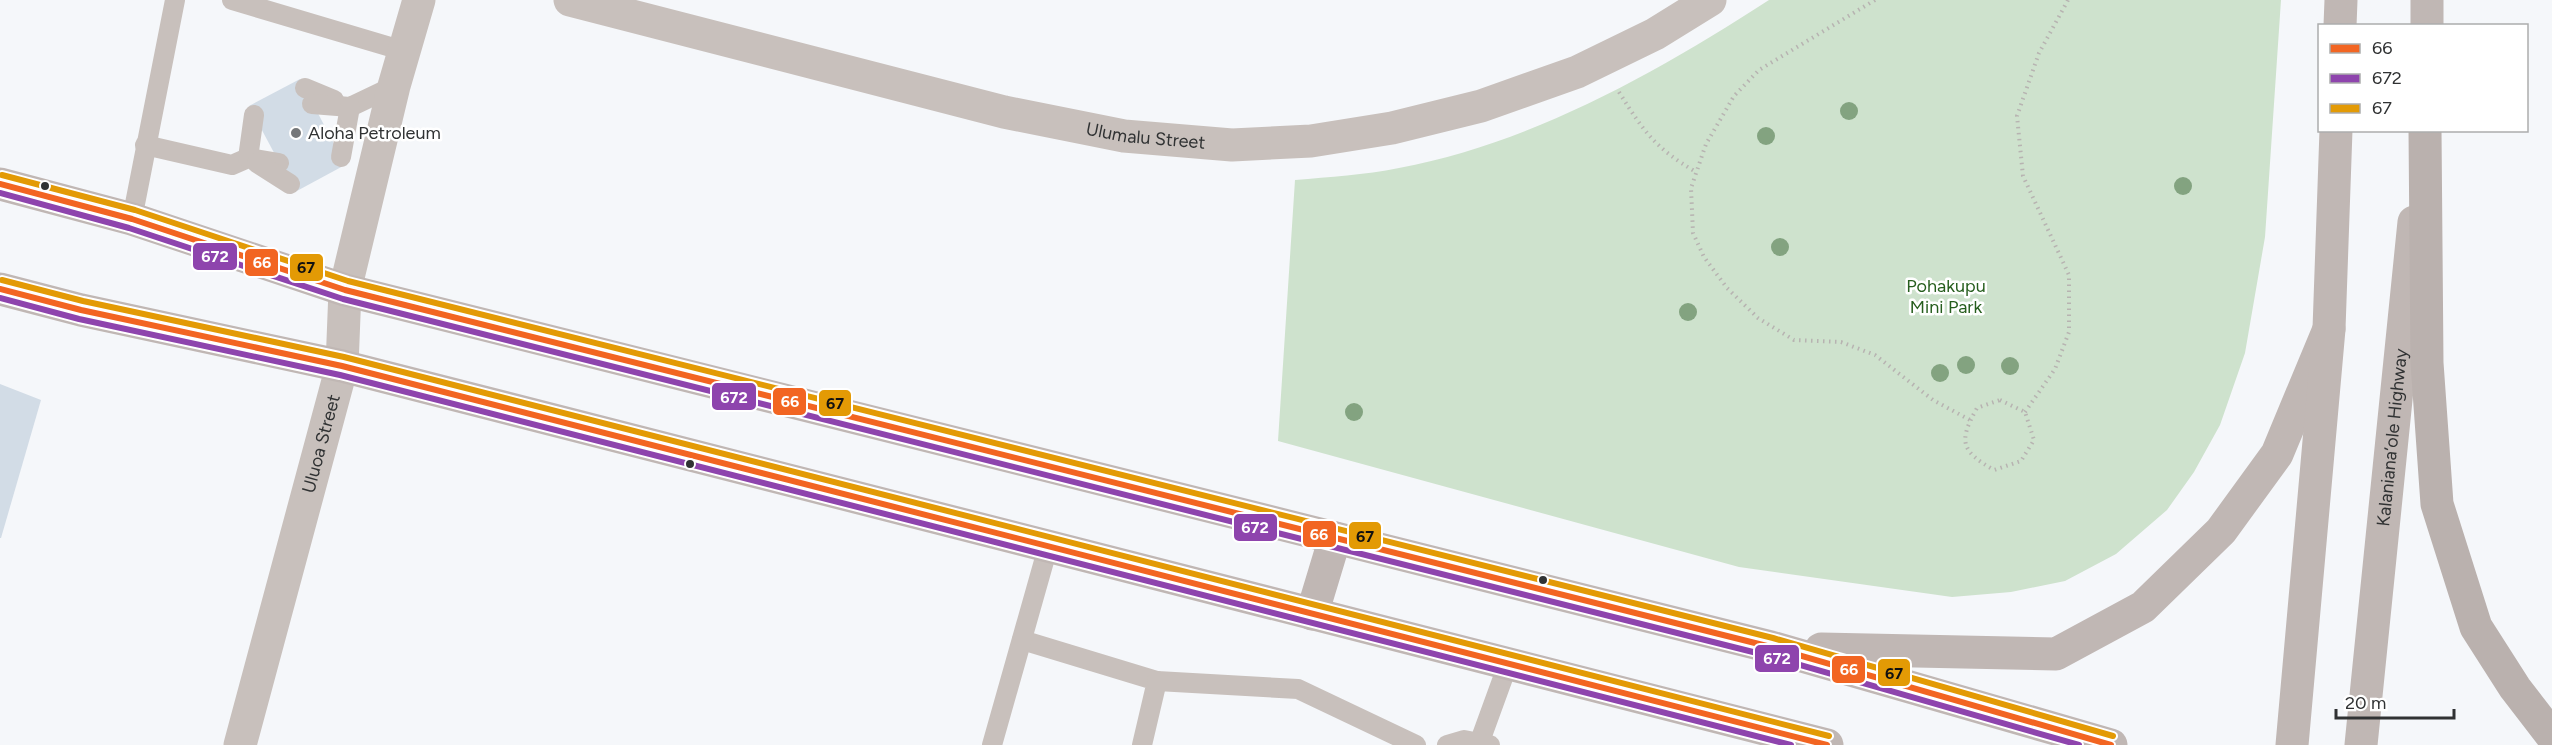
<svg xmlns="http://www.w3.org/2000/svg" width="2552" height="745" font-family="Figtree,sans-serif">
<rect width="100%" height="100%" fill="#f5f7fa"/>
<path fill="#cee2cd" d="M1769,0H2281L2265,237L2245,353L2220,425L2194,472L2167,510L2116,554L2065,581L2011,592L1952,597L1739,567L1278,441L1295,180C1330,177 1364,175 1399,168C1532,143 1656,73 1769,0Z"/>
<g fill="#d2dce6">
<path d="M300,79L345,165L295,192L249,106Z"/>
<path d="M0,384L41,400L1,538H0Z"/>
</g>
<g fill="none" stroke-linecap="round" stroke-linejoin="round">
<g stroke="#b7b3b1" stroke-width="4" stroke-dasharray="1.5 4.5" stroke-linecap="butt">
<path d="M1875,0L1759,70L1734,96L1706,144L1691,188L1693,233L1704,257L1727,288L1758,318L1794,340L1841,342L1875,355L1933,400L1970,420"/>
<path d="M1619,92C1644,132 1655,148 1696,172"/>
<path d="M2000,400L2025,412L2034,440L2021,461L1994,470C1961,451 1958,442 1977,408Z"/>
<path d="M2025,412L2055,369L2069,332V275L2023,176L2017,116L2039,53L2068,0"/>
</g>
<g stroke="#c8c0bc" stroke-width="20">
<path d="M232,0L404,51"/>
<path d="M305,88L334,100"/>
<path d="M312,104L350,107L394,86"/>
<path d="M145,145L232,165L248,158L279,163"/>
<path d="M341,157L350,107"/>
<path d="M248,158L254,115"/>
<path d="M257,163L290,184"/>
<path d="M132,219L175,0"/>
<path d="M1022,640L1157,681L1142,745"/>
<path d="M1157,681L1298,689L1416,745"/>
<path d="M1480,741L1508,664"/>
<path d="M992,745L1048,547"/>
<path d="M1447,745L1464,740L1490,745"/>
</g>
<g stroke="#c8c0bc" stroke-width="33">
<path id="s1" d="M570,0L1004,112L1124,136L1232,145L1311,141L1392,128L1481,106L1577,72L1655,34L1710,0"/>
<path id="s2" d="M240,745L342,366L345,290L394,86L419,0"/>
</g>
<g stroke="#c0b7b4" stroke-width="33">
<path d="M2340,26L2341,0"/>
<path d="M2427,26V0"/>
<path d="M0,184L132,219L345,290L1771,647L2111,745"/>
<path d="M0,289L81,310L342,366L1827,745"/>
<path d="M1312,614L1335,538"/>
<path d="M1821,649L2056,654L2143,607L2221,531L2277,454L2329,329"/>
<path d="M2292,745L2329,329L2336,130"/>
<path id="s3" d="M2361,745L2414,222"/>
</g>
<path stroke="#bab1ae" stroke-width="33" d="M2425,130L2427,363L2437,504L2476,627L2515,688L2552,736"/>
<defs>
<g id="bus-1">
<path d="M0,184L132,219L345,290L1771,647L2111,745"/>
<path d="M0,289L81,310L342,366L1827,745"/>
</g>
<g id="bus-2">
<path d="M0,193L129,228L343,299L1769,656L2079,745"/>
<path d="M0,298L79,319L340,375L1791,745"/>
</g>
<g id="bus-3">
<path d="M2,175L135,210L348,281L1773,638L2113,736"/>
<path d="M2,280L83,301L344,357L1829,736"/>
</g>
</defs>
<use href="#bus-1" stroke="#fff" stroke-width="10"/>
<use href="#bus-2" stroke="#fff" stroke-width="10"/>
<use href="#bus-3" stroke="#fff" stroke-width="10"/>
<use href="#bus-1" stroke="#f26522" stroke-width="6"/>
<use href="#bus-2" stroke="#8e44ad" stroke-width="6"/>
<use href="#bus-3" stroke="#e39a05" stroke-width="6"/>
</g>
<g fill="#83a380">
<circle cx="1849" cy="111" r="9"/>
<circle cx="1766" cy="136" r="9"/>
<circle cx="2183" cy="186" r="9"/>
<circle cx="1780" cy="247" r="9"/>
<circle cx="1688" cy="312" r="9"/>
<circle cx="1966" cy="365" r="9"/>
<circle cx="2010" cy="366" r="9"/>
<circle cx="1940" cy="373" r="9"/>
<circle cx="1354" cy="412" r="9"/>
</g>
<circle fill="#757779" stroke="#fff" stroke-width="2" cx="296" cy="133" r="6"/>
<g fill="#303233" stroke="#fff" stroke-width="2">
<circle cx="45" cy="186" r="5"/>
<circle cx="690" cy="464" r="5"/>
<circle cx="1543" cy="580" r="5"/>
</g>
<g text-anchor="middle" stroke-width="5" stroke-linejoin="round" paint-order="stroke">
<g font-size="18" fill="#303233" stroke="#fff" text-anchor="start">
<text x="308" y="139">Aloha Petroleum</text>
</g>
<g font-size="18" fill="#303233" stroke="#fff">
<text dy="6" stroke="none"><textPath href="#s1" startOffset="592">Ulumalu Street</textPath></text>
<text dy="6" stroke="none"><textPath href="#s3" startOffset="309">Kalaniana’ole Highway</textPath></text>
<text dy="6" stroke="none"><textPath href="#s2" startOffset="312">Uluoa Street</textPath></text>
</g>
<g font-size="18" fill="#265e1d" stroke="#fff">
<text x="1946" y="292">Pohakupu<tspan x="1946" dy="21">Mini Park</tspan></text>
</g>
</g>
<g stroke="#fff" stroke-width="2">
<rect x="192" y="242" width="46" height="29" rx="6" fill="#8e44ad"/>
<rect x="244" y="248" width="35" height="29" rx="6" fill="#f26522"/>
<rect x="289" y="253" width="35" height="29" rx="6" fill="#e39a05"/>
<rect x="711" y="382" width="46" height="29" rx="6" fill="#8e44ad"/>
<rect x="772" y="387" width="35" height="29" rx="6" fill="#f26522"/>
<rect x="818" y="389" width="34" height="28" rx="6" fill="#e39a05"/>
<rect x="1233" y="513" width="45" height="29" rx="6" fill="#8e44ad"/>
<rect x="1302" y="520" width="35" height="28" rx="6" fill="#f26522"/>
<rect x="1348" y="521" width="34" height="29" rx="6" fill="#e39a05"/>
<rect x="1754" y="644" width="46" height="29" rx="6" fill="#8e44ad"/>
<rect x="1831" y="655" width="35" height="29" rx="6" fill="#f26522"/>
<rect x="1877" y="658" width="34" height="29" rx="6" fill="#e39a05"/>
</g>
<g font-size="16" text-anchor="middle" font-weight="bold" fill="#fff">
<text x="215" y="262">672</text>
<text x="262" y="268">66</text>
<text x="734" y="403">672</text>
<text x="790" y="407">66</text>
<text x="1255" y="533">672</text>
<text x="1319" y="540">66</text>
<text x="1777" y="664">672</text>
<text x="1849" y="675">66</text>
</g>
<g font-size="16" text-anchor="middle" font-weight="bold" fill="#111">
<text x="306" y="273">67</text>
<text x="835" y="409">67</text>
<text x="1365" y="542">67</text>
<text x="1894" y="679">67</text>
</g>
<rect x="2318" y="24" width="210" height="108" fill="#ffffff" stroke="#acadad" stroke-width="1.5"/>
<rect x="2330" y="44" width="30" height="9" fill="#f26522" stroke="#acadad" stroke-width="1.5"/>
<text x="2372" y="54" font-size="18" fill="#303233">66</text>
<rect x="2330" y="74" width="30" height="9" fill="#8e44ad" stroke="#acadad" stroke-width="1.5"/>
<text x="2372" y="84" font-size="18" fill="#303233">672</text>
<rect x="2330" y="104" width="30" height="9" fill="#e39a05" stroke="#acadad" stroke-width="1.5"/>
<text x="2372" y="114" font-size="18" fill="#303233">67</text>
<path d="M2336 709v9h118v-9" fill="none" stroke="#303233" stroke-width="3"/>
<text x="2345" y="709" font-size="18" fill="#303233" stroke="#ffffff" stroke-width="4.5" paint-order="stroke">20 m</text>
</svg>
